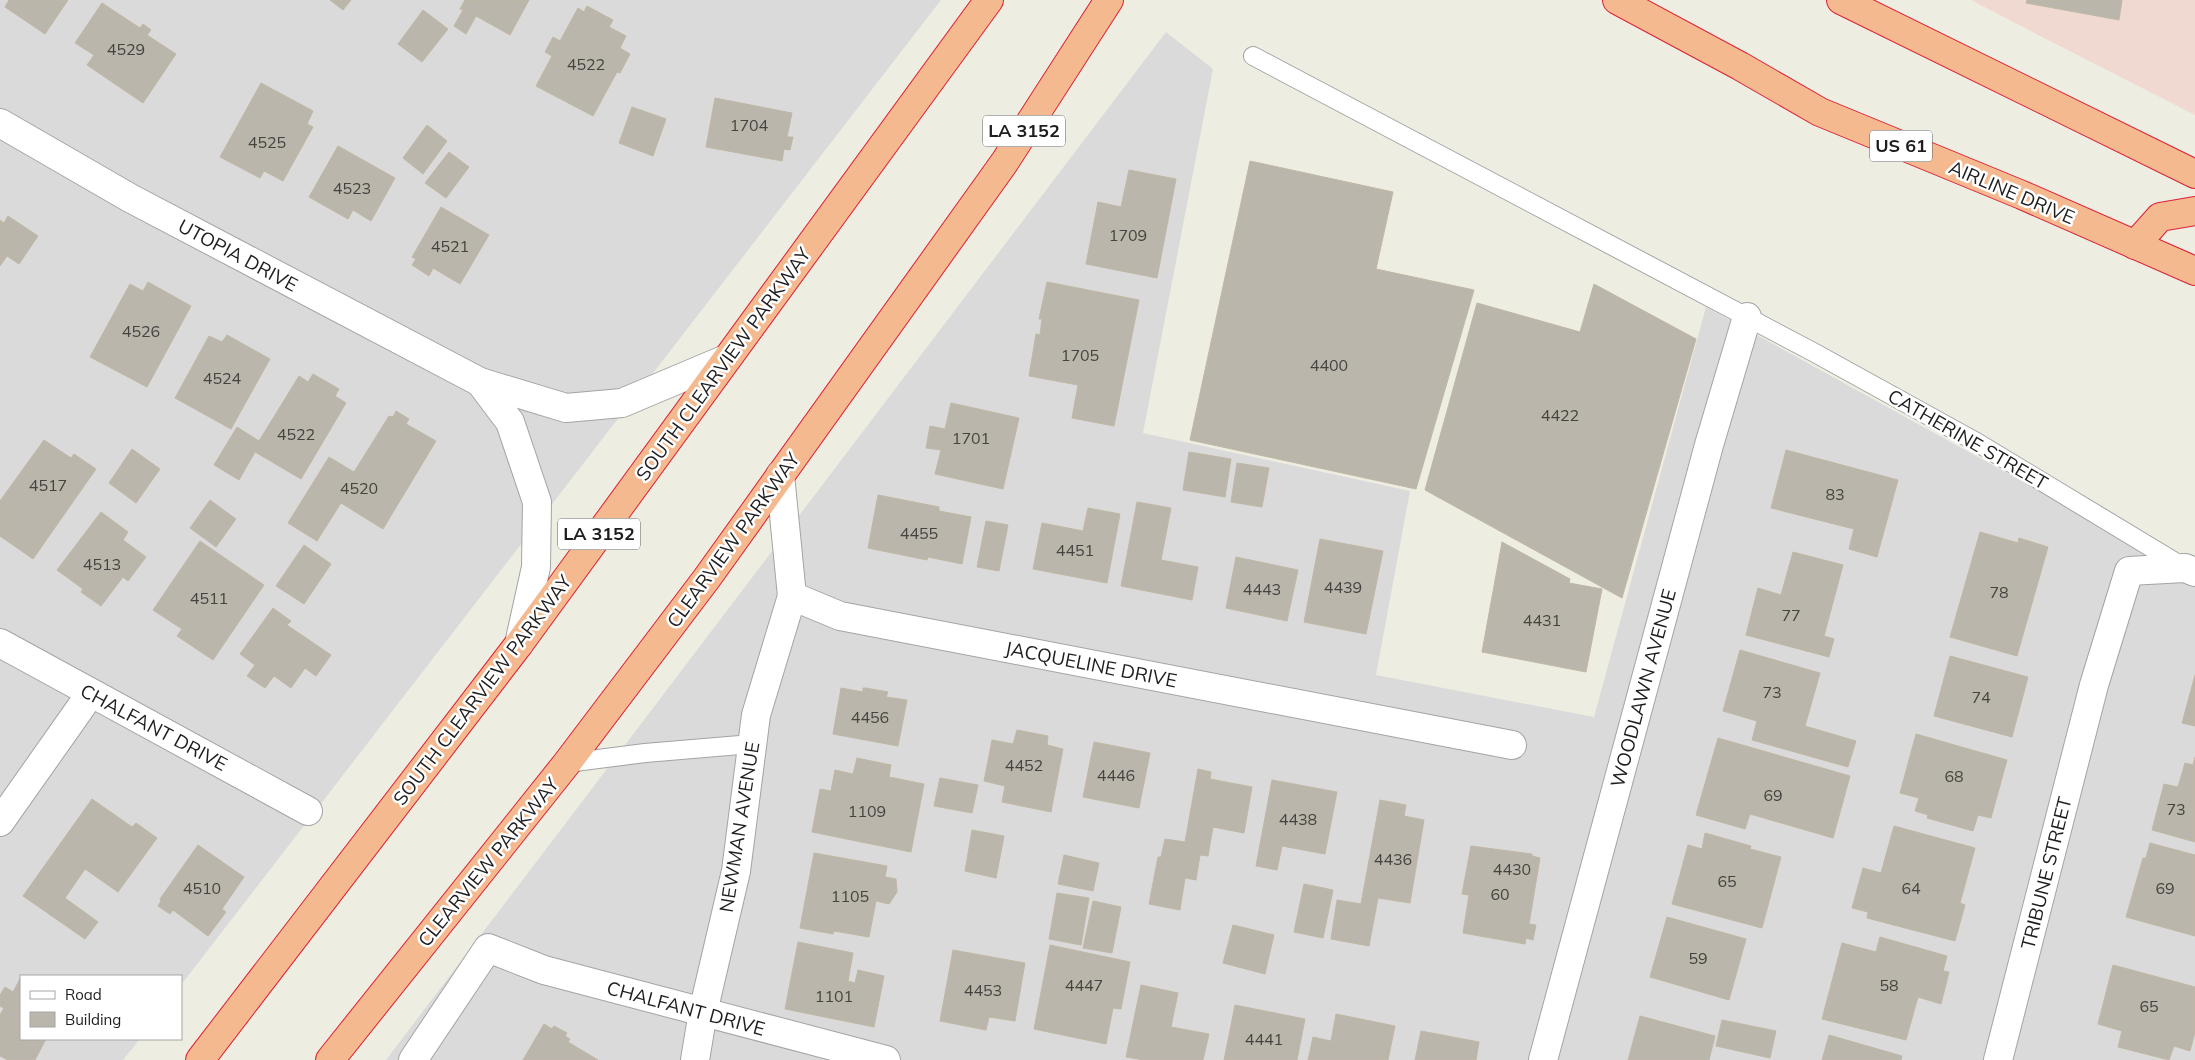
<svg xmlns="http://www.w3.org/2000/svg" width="2195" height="1060" font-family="Mulish,sans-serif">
<rect width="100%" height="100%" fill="#eeede2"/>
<g fill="#dbdada">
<path d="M0,0H941L181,985V976H21V1039H140L123,1060H0Z"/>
<path d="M1166,32L1213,69L1143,433L1410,491L1376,675L1594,717L1706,307L2195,577V1060H386Z"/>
</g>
<path fill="#f0d9d0" d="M1971,0H2195V115L2044,38Z"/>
<g fill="#bbb6ab" stroke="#c0b7a4">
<path d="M9,0H68L45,34L5,7Z"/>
<path d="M330,0H351L343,10Z"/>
<path d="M465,0H529L510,35L476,16L466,34L454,26L463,10L460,9Z"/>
<path d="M2027,0H2122L2119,20L2026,3Z"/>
<path d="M102,3L140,28L143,24L151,30L147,35L176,54L143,103L87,65L94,55L75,43Z"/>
<path d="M587,6L613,20L609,27L626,36L620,48L630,54L620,73L617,72L593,116L536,86L552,56L545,52L553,37L560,41L578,8L584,12Z"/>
<path d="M423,10L448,29L422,62L398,44Z"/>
<path d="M261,83L313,111L307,124L313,127L283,181L264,171L260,178L220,157Z"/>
<path d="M715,98L792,113L787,137H793L790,150L784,149L782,161L706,147Z"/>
<path d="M632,107L666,119L653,156L619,143Z"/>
<path d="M427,125L447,141L423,174L403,158Z"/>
<path d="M338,146L395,178L371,221L353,210L348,219L309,197Z"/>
<path d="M449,152L469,167L446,198L425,183Z"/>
<path d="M1250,161L1393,192L1376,269L1474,290L1416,489L1190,440Z"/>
<path d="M1129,170L1176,179L1157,278L1086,264L1098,202L1121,207Z"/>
<path d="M441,207L489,235L460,284L433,268L429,276L412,265L416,259L412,257Z"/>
<path d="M8,216L38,236L19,264L7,256L0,266V220L4,223Z"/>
<path d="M148,282L191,306L147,387L90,357L130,284L143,291Z"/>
<path d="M1047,282L1139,300L1114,426L1072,418L1078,385L1029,376L1036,334L1040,335L1042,319H1039Z"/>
<path d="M1594,284L1696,339L1622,598L1425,490L1477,303L1580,332Z"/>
<path d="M227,335L270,359L231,429L175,398L209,336L222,342Z"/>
<path d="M313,374L339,389L335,396L346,403L301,479L255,452L239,480L214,465L237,427L259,441L299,376L308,382Z"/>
<path d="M951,403L1019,418L1003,489L935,474L941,450L926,448L930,426L945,429Z"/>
<path d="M396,411L409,419L406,424L436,441L383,529L341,503L317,541L288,523L329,457L354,472L389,416L393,417Z"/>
<path d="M44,440L71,458L74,454L96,469L33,559L0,536V501Z"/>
<path d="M132,449L160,469L136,503L109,483Z"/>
<path d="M1786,450L1898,480L1877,557L1849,549L1854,529L1771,508Z"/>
<path d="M1189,452L1231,459L1225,497L1183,490Z"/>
<path d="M1237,463L1269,468L1262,507L1231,502Z"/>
<path d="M878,495L939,507V511L971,517L962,564L928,557L927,560L868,548Z"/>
<path d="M210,500L236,519L216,547L190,528Z"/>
<path d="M1137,502L1171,508L1161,560L1198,567L1192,600L1121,586Z"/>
<path d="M1088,508L1120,514L1107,583L1033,569L1042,523L1083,531Z"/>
<path d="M101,512L128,532L123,540L146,557L128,581L123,577L101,606L81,592L83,589L57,570Z"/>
<path d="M986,521L1008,525L999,571L977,567Z"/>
<path d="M1980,532L2018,543L2019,538L2048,547L2017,656L1950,637Z"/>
<path d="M1320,539L1383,551L1366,634L1304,622Z"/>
<path d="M200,541L264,585L213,660L177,636L182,629L153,610Z"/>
<path d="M1502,542L1570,579L1569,583L1602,589L1586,672L1482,652Z"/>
<path d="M304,545L331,564L304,604L276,586Z"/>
<path d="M1793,552L1843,565L1824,636L1834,639L1829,657L1746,635L1758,588L1781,595Z"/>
<path d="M1236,557L1298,570L1287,621L1226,608Z"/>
<path d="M273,608L291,621L287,625L331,655L316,676L305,668L291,688L274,676L265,688L247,676L255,665L240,654Z"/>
<path d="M1740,650L1820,673L1805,726L1856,741L1848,767L1752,740L1757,721L1723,711Z"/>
<path d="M1950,656L2028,677L2012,737L1934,716Z"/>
<path d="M2195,675V726L2182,723Z"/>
<path d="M841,688L863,692V688H866L888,692L886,697L907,700L898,746L833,734Z"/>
<path d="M1017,730L1048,736L1047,745L1063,749L1051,812L1002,802L1005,786L984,781L992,740L1013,744Z"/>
<path d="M1916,734L2007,760L1991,818L1978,815L1973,831L1927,818L1928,815L1915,811L1919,798L1900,793Z"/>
<path d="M1718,738L1850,776L1833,838L1750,814L1745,829L1696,815Z"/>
<path d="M1094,742L1150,753L1139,808L1083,797Z"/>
<path d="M2195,757V842L2152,830L2164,784L2178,787L2185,763L2193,765Z"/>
<path d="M857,758L891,765L889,777L924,784L911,852L812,832L820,789L831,791L835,770L853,774Z"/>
<path d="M1198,769L1211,772L1210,779L1252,787L1244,833L1213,827L1208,856L1200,855L1196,880L1185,878L1180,910L1149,904L1158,857H1161L1165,839L1185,842Z"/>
<path d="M940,778L978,785L972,813L934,806Z"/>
<path d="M1272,780L1337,792L1325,854L1282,846L1277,870L1256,866Z"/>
<path d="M92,799L132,827L136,823L157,838L118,892L85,869L65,898L98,922L85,939L23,896Z"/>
<path d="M1380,800L1406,805L1404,816L1424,820L1410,903L1378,898L1369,946L1331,939L1337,900L1361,904Z"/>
<path d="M1894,826L1975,848L1960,903L1965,905L1955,941L1867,918L1868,912L1852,908L1863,868L1881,873Z"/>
<path d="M972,830L1004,836L996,878L965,871Z"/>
<path d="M1705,833L1751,846L1750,849L1781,857L1762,928L1672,904L1688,845L1702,849Z"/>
<path d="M2150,843L2195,855V936L2126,917L2143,858H2146Z"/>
<path d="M198,845L244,877L222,909L226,912L208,936L173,910L170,914L158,906L161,901L160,899Z"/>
<path d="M1471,846L1532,854V856L1540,858L1529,924L1536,925L1533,940L1526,938L1525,944L1463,933L1469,895L1462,894Z"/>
<path d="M814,853L887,866L885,877L896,879L897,892L889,904L876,901L869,937L834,931L833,934L800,928Z"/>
<path d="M1064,855L1099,863L1093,891L1058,884Z"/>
<path d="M1304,884L1333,890L1323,938L1294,932Z"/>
<path d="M1057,893L1089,898L1081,945L1049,939Z"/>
<path d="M1093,901L1121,907L1112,953L1083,948Z"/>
<path d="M1667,917L1746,939L1729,1000L1650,977Z"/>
<path d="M1233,925L1274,935L1265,974L1223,963Z"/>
<path d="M1880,937L1947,956L1943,971L1949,972L1941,1004L1918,997L1906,1040L1822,1019L1842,943L1876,952Z"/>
<path d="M798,942L853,953L848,981L855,983L858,970L884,976L874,1027L785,1009Z"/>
<path d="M1050,945L1130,962L1121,1009L1113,1008L1106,1044L1034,1029Z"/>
<path d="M953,950L1025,963L1015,1021L989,1017L986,1030L940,1021Z"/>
<path d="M2113,965L2195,987V1032L2190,1051L2174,1046L2169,1060L2118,1047L2122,1031L2098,1024Z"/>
<path d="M21,977V1039H46L35,1060H8L0,1056V1015L4,1008L0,1006V995L5,987L13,992Z"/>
<path d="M1141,985L1178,993L1171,1027L1209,1034L1203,1060H1144L1126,1057Z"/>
<path d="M1235,1005L1305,1019L1297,1060H1224Z"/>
<path d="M1336,1014L1395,1026L1388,1060H1308L1313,1037L1331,1041Z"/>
<path d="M1640,1016L1715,1036L1709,1060H1628Z"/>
<path d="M1722,1020L1776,1031L1770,1058L1716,1046Z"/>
<path d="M544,1024L552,1029L554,1026L567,1033L565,1036L570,1039L568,1042L598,1060H523Z"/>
<path d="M1421,1031L1479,1042L1476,1060H1415Z"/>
<path d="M1829,1035L1902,1056L1901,1060H1822Z"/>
</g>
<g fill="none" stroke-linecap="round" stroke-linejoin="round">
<defs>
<g id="service">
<path d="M1253,56L1815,353L1978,443L2185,568"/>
<path d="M567,763L645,753L752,744"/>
</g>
<g id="minor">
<path d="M0,123L130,198L480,382L566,408L622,403L726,359"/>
<path d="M480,382L510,422L537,502L536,567L519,644"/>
<path d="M780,475L792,596L840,616L1512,745"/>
<path d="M0,643L308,811"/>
<path d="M0,822L91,693"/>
<path d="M413,1060L488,948L544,970L886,1060"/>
<path d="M695,1060L703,1012L736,871L756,715L792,596"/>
<path d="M1543,1060L1709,445L1747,317"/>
<path d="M1998,1060L2094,685L2129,571L2185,568L2195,572"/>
</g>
<g id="trunk">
<path d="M1617,0L1740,66L1820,112L2022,195L2195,271"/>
<path d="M1841,0L2195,174"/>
<path d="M2135,245L2160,217L2195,211"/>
<path d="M200,1060L519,644L989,0"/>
<path d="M330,1060L567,763L707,578L1004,163L1109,0"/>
</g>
</defs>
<use href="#service" stroke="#a4a4a4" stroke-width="20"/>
<use href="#minor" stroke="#a4a4a4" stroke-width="30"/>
<use href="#trunk" stroke="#dd1f36" stroke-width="30"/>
<use href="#service" stroke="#fff" stroke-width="18"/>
<use href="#minor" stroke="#fff" stroke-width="28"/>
<use href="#trunk" stroke="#f4b98f" stroke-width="28"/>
</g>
<g text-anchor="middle" stroke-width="5" stroke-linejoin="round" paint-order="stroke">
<g font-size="16" fill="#444340">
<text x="126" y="55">4529</text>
<text x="586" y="70">4522</text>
<text x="749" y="131">1704</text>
<text x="267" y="148">4525</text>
<text x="352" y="194">4523</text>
<text x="1128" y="241">1709</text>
<text x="450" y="252">4521</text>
<text x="141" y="337">4526</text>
<text x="1080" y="361">1705</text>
<text x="1329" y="371">4400</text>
<text x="222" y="384">4524</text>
<text x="1560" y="421">4422</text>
<text x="296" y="440">4522</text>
<text x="971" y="444">1701</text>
<text x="48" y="491">4517</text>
<text x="359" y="494">4520</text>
<text x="1835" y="500">83</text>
<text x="919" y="539">4455</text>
<text x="1075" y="556">4451</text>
<text x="102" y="570">4513</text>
<text x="1343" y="593">4439</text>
<text x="1262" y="595">4443</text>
<text x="1999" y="598">78</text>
<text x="209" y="604">4511</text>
<text x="1791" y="621">77</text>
<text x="1542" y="626">4431</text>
<text x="1772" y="698">73</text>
<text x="1981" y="703">74</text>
<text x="870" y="723">4456</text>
<text x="1024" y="771">4452</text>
<text x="1116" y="781">4446</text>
<text x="1954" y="782">68</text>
<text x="1773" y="801">69</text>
<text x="2176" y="815">73</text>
<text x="867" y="817">1109</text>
<text x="1298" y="825">4438</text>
<text x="1393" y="865">4436</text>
<text x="1512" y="875">4430</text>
<text x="1727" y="887">65</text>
<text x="202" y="894">4510</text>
<text x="1911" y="894">64</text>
<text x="2165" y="894">69</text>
<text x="1500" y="900">60</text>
<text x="850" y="902">1105</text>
<text x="1698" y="964">59</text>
<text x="1084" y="991">4447</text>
<text x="1889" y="991">58</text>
<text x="983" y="996">4453</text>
<text x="834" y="1002">1101</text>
<text x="2149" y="1012">65</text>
<text x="1264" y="1045">4441</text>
</g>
<g fill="#fff" stroke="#616161" stroke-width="1">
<rect x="983" y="115.5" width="82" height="31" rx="4"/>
<rect x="1870" y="130.5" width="62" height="31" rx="4"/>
<rect x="558" y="518.5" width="82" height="31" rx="4"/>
</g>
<g font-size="18" font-weight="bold" fill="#1d1d1d">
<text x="1024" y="137">LA 3152</text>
<text x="1901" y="152">US 61</text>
<text x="599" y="540">LA 3152</text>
</g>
<g font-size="19" fill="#1d1d1d" stroke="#fff">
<text transform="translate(2012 192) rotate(23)" y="7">AIRLINE DRIVE</text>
<text transform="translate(238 255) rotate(28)" y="7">UTOPIA DRIVE</text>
<text transform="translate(723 364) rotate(-54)" y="7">SOUTH CLEARVIEW PARKWAY</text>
<text transform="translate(1968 439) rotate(30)" y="7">CATHERINE STREET</text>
<text transform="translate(733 540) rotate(-54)" y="7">CLEARVIEW PARKWAY</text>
<text transform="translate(1091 664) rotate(11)" y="7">JACQUELINE DRIVE</text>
<text transform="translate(1643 688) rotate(-75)" y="7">WOODLAWN AVENUE</text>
<text transform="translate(482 690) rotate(-53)" y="7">SOUTH CLEARVIEW PARKWAY</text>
<text transform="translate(154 727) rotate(28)" y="7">CHALFANT DRIVE</text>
<text transform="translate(739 827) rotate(-81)" y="7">NEWMAN AVENUE</text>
<text transform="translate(488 862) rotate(-51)" y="7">CLEARVIEW PARKWAY</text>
<text transform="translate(2046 873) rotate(-76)" y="7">TRIBUNE STREET</text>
<text transform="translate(686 1008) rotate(15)" y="7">CHALFANT DRIVE</text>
</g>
</g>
<rect x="20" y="975" width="162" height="65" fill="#ffffff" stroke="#a5a5a5"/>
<rect x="30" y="991" width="25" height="8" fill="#ffffff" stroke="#a5a5a5"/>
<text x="65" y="1000" font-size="15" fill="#1d1d1d">Road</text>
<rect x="30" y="1012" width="25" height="15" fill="#bbb6ab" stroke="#a5a5a5"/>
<text x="65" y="1025" font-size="15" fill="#1d1d1d">Building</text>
</svg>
